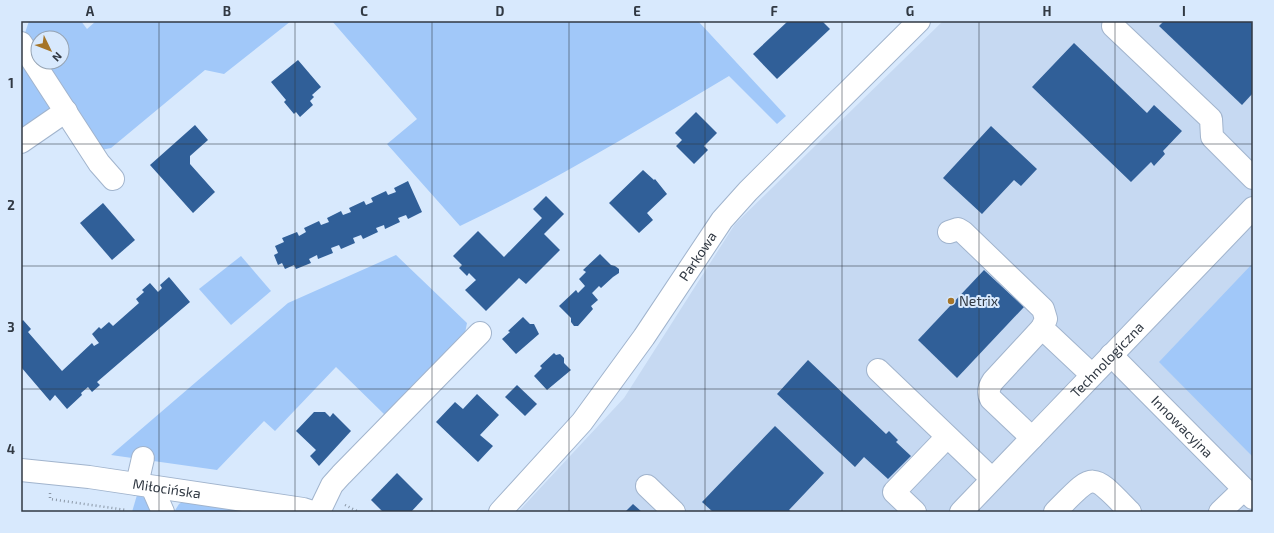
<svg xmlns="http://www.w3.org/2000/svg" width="1274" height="533" font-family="'Exo 2',sans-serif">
<rect width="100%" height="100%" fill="#d8e9fd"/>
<path fill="#c6d9f2" d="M943,21H1253V512H518L624,398L735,224Z"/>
<g fill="#a1c8f9">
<path d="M29,21H81L87,29L96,21H291L224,74L205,70L111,148L101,150L41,62H62V38H38V57L24,36Z"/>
<path d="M332,21H698L786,116L777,124L729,76C641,128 553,182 460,226L387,144L417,119Z"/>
<path d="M21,53L52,110L21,131Z"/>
<path d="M396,255L467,323L464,338L387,417L336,367L275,431L264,421L217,470L111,455L288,303Z"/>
<path d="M241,256L271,291L231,325L199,289Z"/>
<path d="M1253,263V457L1159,362Z"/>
<path d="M137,495L148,499L154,512H132Z"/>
<path d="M184,501L256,512H174L179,504Z"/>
</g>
<g fill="#305f98">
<path d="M788,21H822L830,29L777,79L753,54Z"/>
<path d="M1164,21H1250L1253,24V93L1242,105L1159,26Z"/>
<path d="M1074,43L1147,113L1154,105L1182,131L1163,151L1165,154L1154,166L1151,162L1131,182L1032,87Z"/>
<path d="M298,60L321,87L312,95L314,97L310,101L313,105L300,117L296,112L294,114L284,102L286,100L271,82Z"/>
<path d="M696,112L717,133L704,146L708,150L694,164L676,146L682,140L675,133Z"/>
<path d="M195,125L208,140L190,156V164L215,192L193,213L150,165Z"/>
<path d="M991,126L1037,169L1021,186L1014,180L982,214L943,178Z"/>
<path d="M643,170L654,180L655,179L667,194L647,213L653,220L639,233L609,203Z"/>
<path d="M408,181L422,212L408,219L406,215L398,218L400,222L385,229L384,225L376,228L378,232L363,239L361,235L353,238L355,243L341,249L339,245L331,248L333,253L318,259L317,255L309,259L311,263L296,269L294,265L285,269L282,263L278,265L274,255L278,253L275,246L284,242L282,238L297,232L299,236L306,232L304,228L319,221L321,225L329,222L327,218L341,211L343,215L351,212L349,208L364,201L366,205L373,202L371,198L386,191L388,195L396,192L394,188Z"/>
<path d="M546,196L564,214L544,234L560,250L526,284L519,278L486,311L465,290L476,280L469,273L467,276L459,268L462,265L453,256L478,231L504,257L542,218L533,209Z"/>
<path d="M103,203L135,240L112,260L80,223Z"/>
<path d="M600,254L611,265L615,266L619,269V273L613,277L601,288L599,286L592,293L598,300L591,306L593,309L578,326H574L571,322V318L559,306L576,290L578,293L585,286L579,279L586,272L583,270Z"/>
<path d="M984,270L1024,307L957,378L918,340Z"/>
<path d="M169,277L190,302L97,382L100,385L92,392L88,387L81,393L82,395L67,409L55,395L50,401L21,367V322L23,320L31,329L28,332L62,371L92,343L94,346L99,343L92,334L99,327L101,329L109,322L113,326L139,303L136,299L144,292L142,290L150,283L158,292L162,288L160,285Z"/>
<path d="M523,317L530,324H534L539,334L516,354L502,339L510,332L508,331Z"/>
<path d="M554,353L556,355L560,354L564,358V363L571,370L547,390L534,376L542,368L540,366Z"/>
<path d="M808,360L886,434L889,431L898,440L896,442L911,456L888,479L864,457L855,467L777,394Z"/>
<path d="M517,385L537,404L525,416L505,397Z"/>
<path d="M477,394L499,415L480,435L493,446L478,462L436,422L455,402L463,409Z"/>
<path d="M314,412H325L330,417L333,413L351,431L319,466L310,456L316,450L296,431Z"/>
<path d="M775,426L824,473L789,510L792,512H713L702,502Z"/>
<path d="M397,473L423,499L411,512H383L371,500Z"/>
<path d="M633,504L642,512H625Z"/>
</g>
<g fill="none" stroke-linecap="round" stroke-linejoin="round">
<defs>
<g id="minor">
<path d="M1113,26L1211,119L1212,137L1253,178"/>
<path d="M21,43L99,163L113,179"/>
<path d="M21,142L66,111"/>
<path d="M949,232L958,229L963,232L1043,309L1046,319L1042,328L1092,375"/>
<path id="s1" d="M1111,355L1253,498"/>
<path d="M878,370L992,479"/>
<path d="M1032,438L991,399C987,392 989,387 993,381L1042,328"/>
<path id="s2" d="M21,470L89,477L303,509L312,512"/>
<path d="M137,484L143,458"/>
<path d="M647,486L674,512"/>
<path d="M152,487L163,512"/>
<path d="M319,512L332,485L341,475L480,333"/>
<path id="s3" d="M500,512L582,422L644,337L722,220L748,191L919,21"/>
<path d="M915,512L894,492L947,437"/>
<path id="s4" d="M961,512L1253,208"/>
<path d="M1055,512C1095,472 1090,471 1130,512"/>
<path d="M1220,512L1244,489"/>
</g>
</defs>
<use href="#minor" stroke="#a1b4cd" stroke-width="24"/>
<g stroke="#8a97a6" stroke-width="2.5" stroke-dasharray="1 3" stroke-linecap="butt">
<path d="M50,493V499L126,510"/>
<path d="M345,505L359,512"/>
</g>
<use href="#minor" stroke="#fff" stroke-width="22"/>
</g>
<path fill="none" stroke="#313943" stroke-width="1" stroke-opacity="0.55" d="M159,21V512M295,21V512M432,21V512M569,21V512M705,21V512M842,21V512M979,21V512M1115,21V512M21,144H1253M21,266H1253M21,389H1253"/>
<circle fill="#a57529" stroke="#d8e9fd" stroke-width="1.5" cx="951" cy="301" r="4"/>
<g text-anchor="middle" stroke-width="4" stroke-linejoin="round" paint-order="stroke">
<g font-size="14" fill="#313943" stroke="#d8e9fd">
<text dy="5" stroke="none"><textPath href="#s3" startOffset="324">Parkowa</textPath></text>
<text dy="5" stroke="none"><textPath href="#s4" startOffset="211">Technologiczna</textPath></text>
<text dy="5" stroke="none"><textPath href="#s1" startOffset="101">Innowacyjna</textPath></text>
<text dy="5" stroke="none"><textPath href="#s2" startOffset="147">Miłocińska</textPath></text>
</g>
<g font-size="14" fill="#313943" stroke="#d8e9fd" text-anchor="start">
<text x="959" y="306">Netrix</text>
</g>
</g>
<rect width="1274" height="533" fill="none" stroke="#d8e9fd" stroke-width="44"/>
<g transform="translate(50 50) rotate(133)"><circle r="19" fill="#d8e9fd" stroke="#95a3b3"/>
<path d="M0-3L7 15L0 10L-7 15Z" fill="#a57529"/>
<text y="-6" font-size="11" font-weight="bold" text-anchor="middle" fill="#313943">N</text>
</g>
<rect x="22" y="22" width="1230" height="489" fill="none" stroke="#313943" stroke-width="1.5"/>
<g font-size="13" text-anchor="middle" font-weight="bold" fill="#313943">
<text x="90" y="16">A</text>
<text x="227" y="16">B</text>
<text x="364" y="16">C</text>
<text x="500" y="16">D</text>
<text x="637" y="16">E</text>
<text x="774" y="16">F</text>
<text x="910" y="16">G</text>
<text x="1047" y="16">H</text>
<text x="1184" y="16">I</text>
<text x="11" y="88">1</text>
<text x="11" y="210">2</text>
<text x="11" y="332">3</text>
<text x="11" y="454">4</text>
</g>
</svg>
